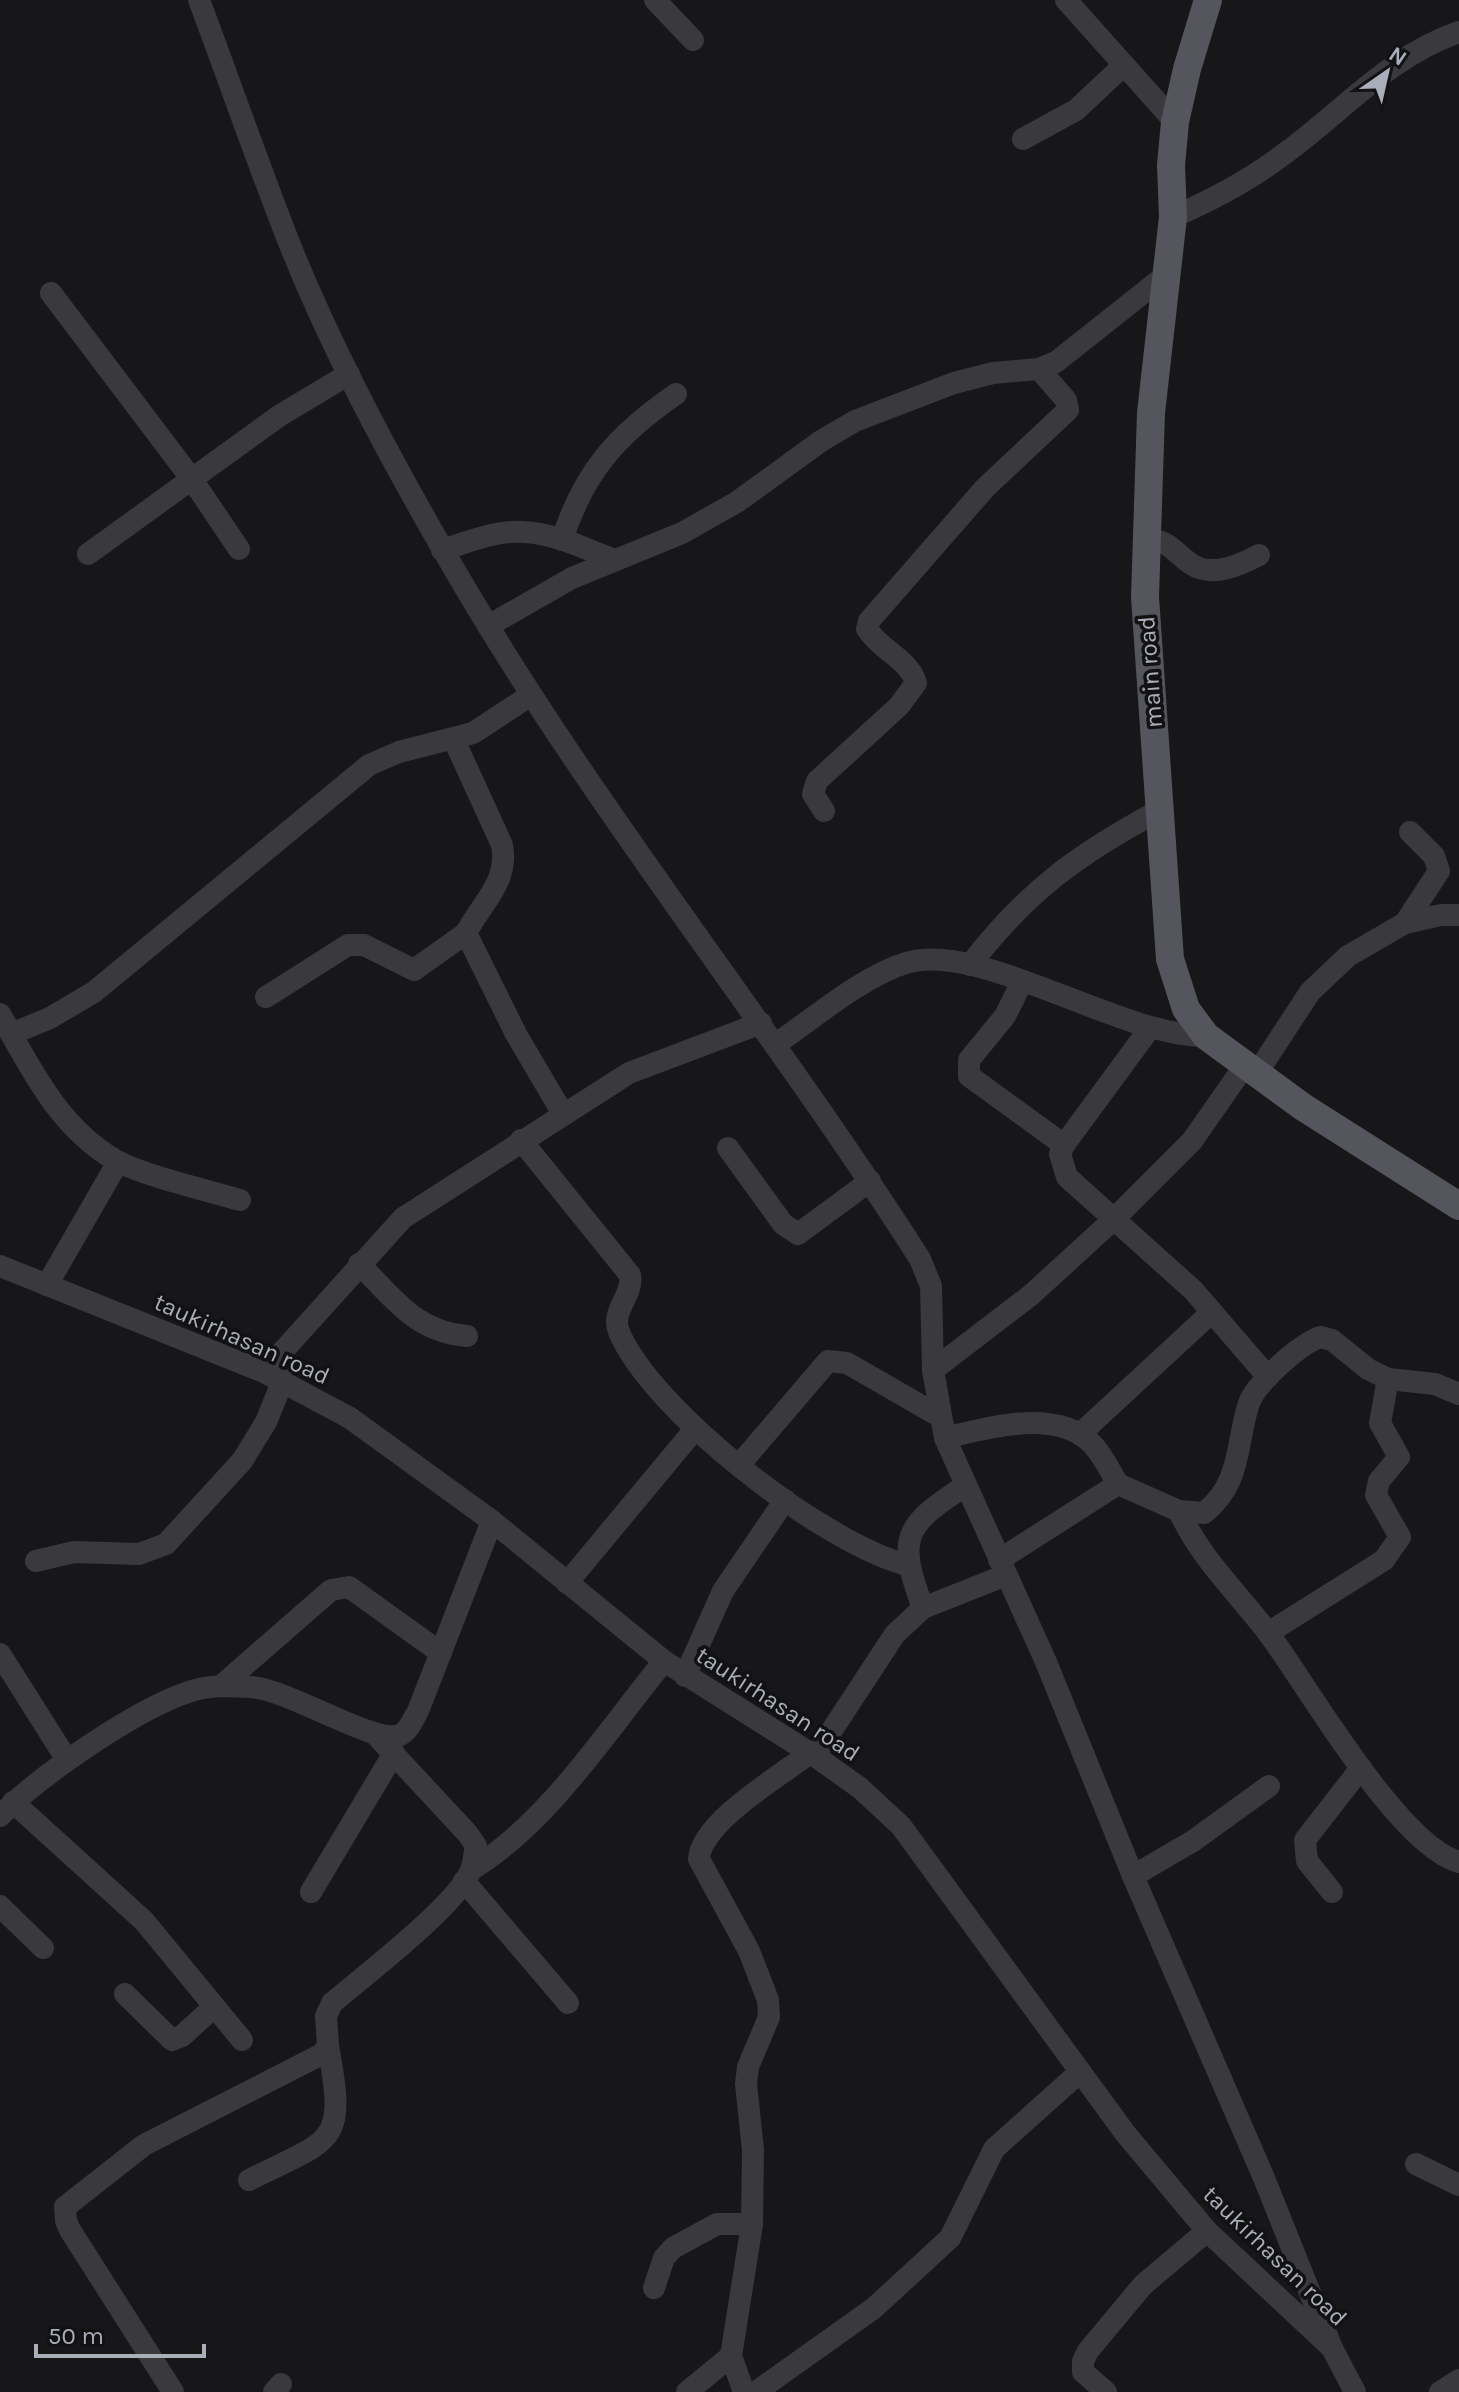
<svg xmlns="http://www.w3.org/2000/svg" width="1459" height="2392" font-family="Karla,sans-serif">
<rect width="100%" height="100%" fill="#171719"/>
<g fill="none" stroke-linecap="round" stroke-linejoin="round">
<g stroke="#39393e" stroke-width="22">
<path d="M199,0C229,80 257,161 288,240C330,346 385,449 442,548C583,796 766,1018 920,1259L931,1286L933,1370L945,1438L1046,1662L1133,1876L1264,2178L1332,2348"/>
<path d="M655,0L693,40"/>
<path d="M1066,0L1175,122"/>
<path d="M1023,139L1076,110L1124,65"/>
<path d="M1173,217C1212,200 1250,180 1284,154C1342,112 1389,56 1459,32"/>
<path d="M51,293L191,478L239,549"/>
<path d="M1147,538C1173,543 1172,551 1191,564C1212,578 1240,565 1259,555"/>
<path d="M562,540C584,471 618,434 676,394"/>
<path d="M442,550C468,542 496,530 523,532C554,533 586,549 614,560"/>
<path d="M88,554L279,416L349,374"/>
<path d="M488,626L572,578L682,533L737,502L821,441L855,421L954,383L993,373L1039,369L1056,362L1167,274"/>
<path d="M454,740L502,845C509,882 482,902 466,933L516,1034L563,1114"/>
<path d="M824,811L813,794L817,781L899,706L916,683C909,659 880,650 867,629L869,621L985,488L1068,410L1066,400L1039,369"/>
<path d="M1405,923L1439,871L1434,856L1410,832"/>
<path d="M970,965C1027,891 1078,854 1160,810"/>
<path d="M1022,982L1005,1016L969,1060V1076L1064,1145"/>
<path d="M266,997L348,945H364L414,970L466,933"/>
<path d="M0,1014C31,1069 59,1128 117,1161C145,1176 206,1190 240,1200"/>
<path d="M1150,1028L1064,1145L1060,1154L1067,1177L1193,1290L1268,1377"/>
<path d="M11,1034L50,1018L94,992L369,765L399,752L473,733L531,695"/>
<path d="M776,1044C814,1018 863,976 906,963C979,940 1118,1036 1206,1036"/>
<path d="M1257,1073L1310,992L1348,956L1405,923L1441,915H1459"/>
<path d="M521,1140L630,1275C634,1295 610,1311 619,1332C653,1412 823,1543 907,1565"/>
<path d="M728,1148L783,1224L798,1234L870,1181"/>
<path d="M359,1264C395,1299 414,1331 467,1336"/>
<path d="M0,1266L264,1372L350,1418L492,1521L664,1661L815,1756L860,1788L901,1826L1125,2133L1207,2231L1332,2348L1355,2392"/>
<path d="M47,1285L118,1162"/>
<path d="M933,1370L1031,1295L1113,1220L1192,1141L1245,1065"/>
<path d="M264,1372L403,1218L629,1073L761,1023"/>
<path d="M1080,1434L1212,1312"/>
<path d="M945,1438C987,1428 1054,1408 1090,1442C1102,1453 1110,1471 1118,1484"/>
<path d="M740,1464L828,1361L847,1363L939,1416"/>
<path d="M1179,1511C1200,1558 1238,1593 1269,1634C1308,1687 1399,1846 1459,1862"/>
<path d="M999,1560L1118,1484L1179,1511L1204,1513C1241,1484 1236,1446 1248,1406C1254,1384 1299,1345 1320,1337L1332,1340L1368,1369L1388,1379L1435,1384L1459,1394"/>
<path d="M36,1561L74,1552L139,1554L166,1544L242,1461L266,1422L283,1380"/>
<path d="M567,1583L695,1429"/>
<path d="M923,1608C897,1538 903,1526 965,1486"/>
<path d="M1268,1633L1384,1560L1400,1537L1376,1495L1379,1481L1399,1457L1380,1423L1388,1379"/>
<path d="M0,1654L67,1760"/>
<path d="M685,1676L723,1591L785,1500"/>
<path d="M221,1686L331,1590L349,1587L441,1653"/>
<path d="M815,1756L895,1634L923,1608L1006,1575"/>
<path d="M13,1802L144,1921L242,2040"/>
<path d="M0,1816C39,1776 141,1705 195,1690C213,1685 231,1686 250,1687C290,1689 373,1745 400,1735C409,1731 413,1719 418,1711L492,1521"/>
<path d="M471,1870C549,1822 606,1732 664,1661"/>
<path d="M1133,1876L1193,1841L1269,1786"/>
<path d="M464,1881L568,2003"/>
<path d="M311,1892L394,1753"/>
<path d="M1332,1892L1307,1861L1305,1840L1361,1768"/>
<path d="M0,1906L43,1948"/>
<path d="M125,1994L172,2040L182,2036L214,2007"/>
<path d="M1416,2164L1459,2185"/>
<path d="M249,2180C333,2138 347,2146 328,2046"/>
<path d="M654,2288L664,2258L673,2248L717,2224H752"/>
<path d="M173,2392L70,2230L66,2221L65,2207L144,2145L322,2054L328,2046L326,2016L332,2003C364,1976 457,1905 471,1870C474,1863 474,1853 476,1846L468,1834L376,1735"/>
<path d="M274,2392L281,2384"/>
<path d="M687,2392L731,2356"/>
<path d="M744,2392L731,2356L752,2224L753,2150L746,2084L748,2067L769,2017L768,2000L749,1951L699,1859C701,1822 780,1776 810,1753"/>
<path d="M756,2392L874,2308L950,2238L994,2149L1080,2072"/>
<path d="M1106,2392L1083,2372V2361L1088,2351L1143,2285L1207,2231"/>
<path d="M1440,2392L1459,2380"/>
</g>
<path stroke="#55565d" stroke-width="28" d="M1208,0L1187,69L1175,122L1171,165L1173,217L1151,413L1145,597L1170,959L1186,1009L1206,1036L1303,1107L1459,1206"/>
</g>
<g text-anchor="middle" stroke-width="7" stroke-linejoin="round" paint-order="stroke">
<g font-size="24" fill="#aaaeb8" stroke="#121214">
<text transform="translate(1150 672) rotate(-94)" y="8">main road</text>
<text transform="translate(242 1339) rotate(24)" y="8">taukirhasan road</text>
<text transform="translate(778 1704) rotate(33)" y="8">taukirhasan road</text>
<text transform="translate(1275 2256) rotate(44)" y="8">taukirhasan road</text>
</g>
</g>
<g transform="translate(1387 72) rotate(34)" stroke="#121214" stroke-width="6" paint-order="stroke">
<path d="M0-6L14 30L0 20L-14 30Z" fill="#aaaeb8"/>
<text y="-12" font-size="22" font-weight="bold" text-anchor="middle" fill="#aaaeb8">N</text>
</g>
<path d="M36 2344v12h168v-12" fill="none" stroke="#aaaeb8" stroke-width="4"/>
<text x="48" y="2344" font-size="24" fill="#aaaeb8" stroke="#121214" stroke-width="6" paint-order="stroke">50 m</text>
</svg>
